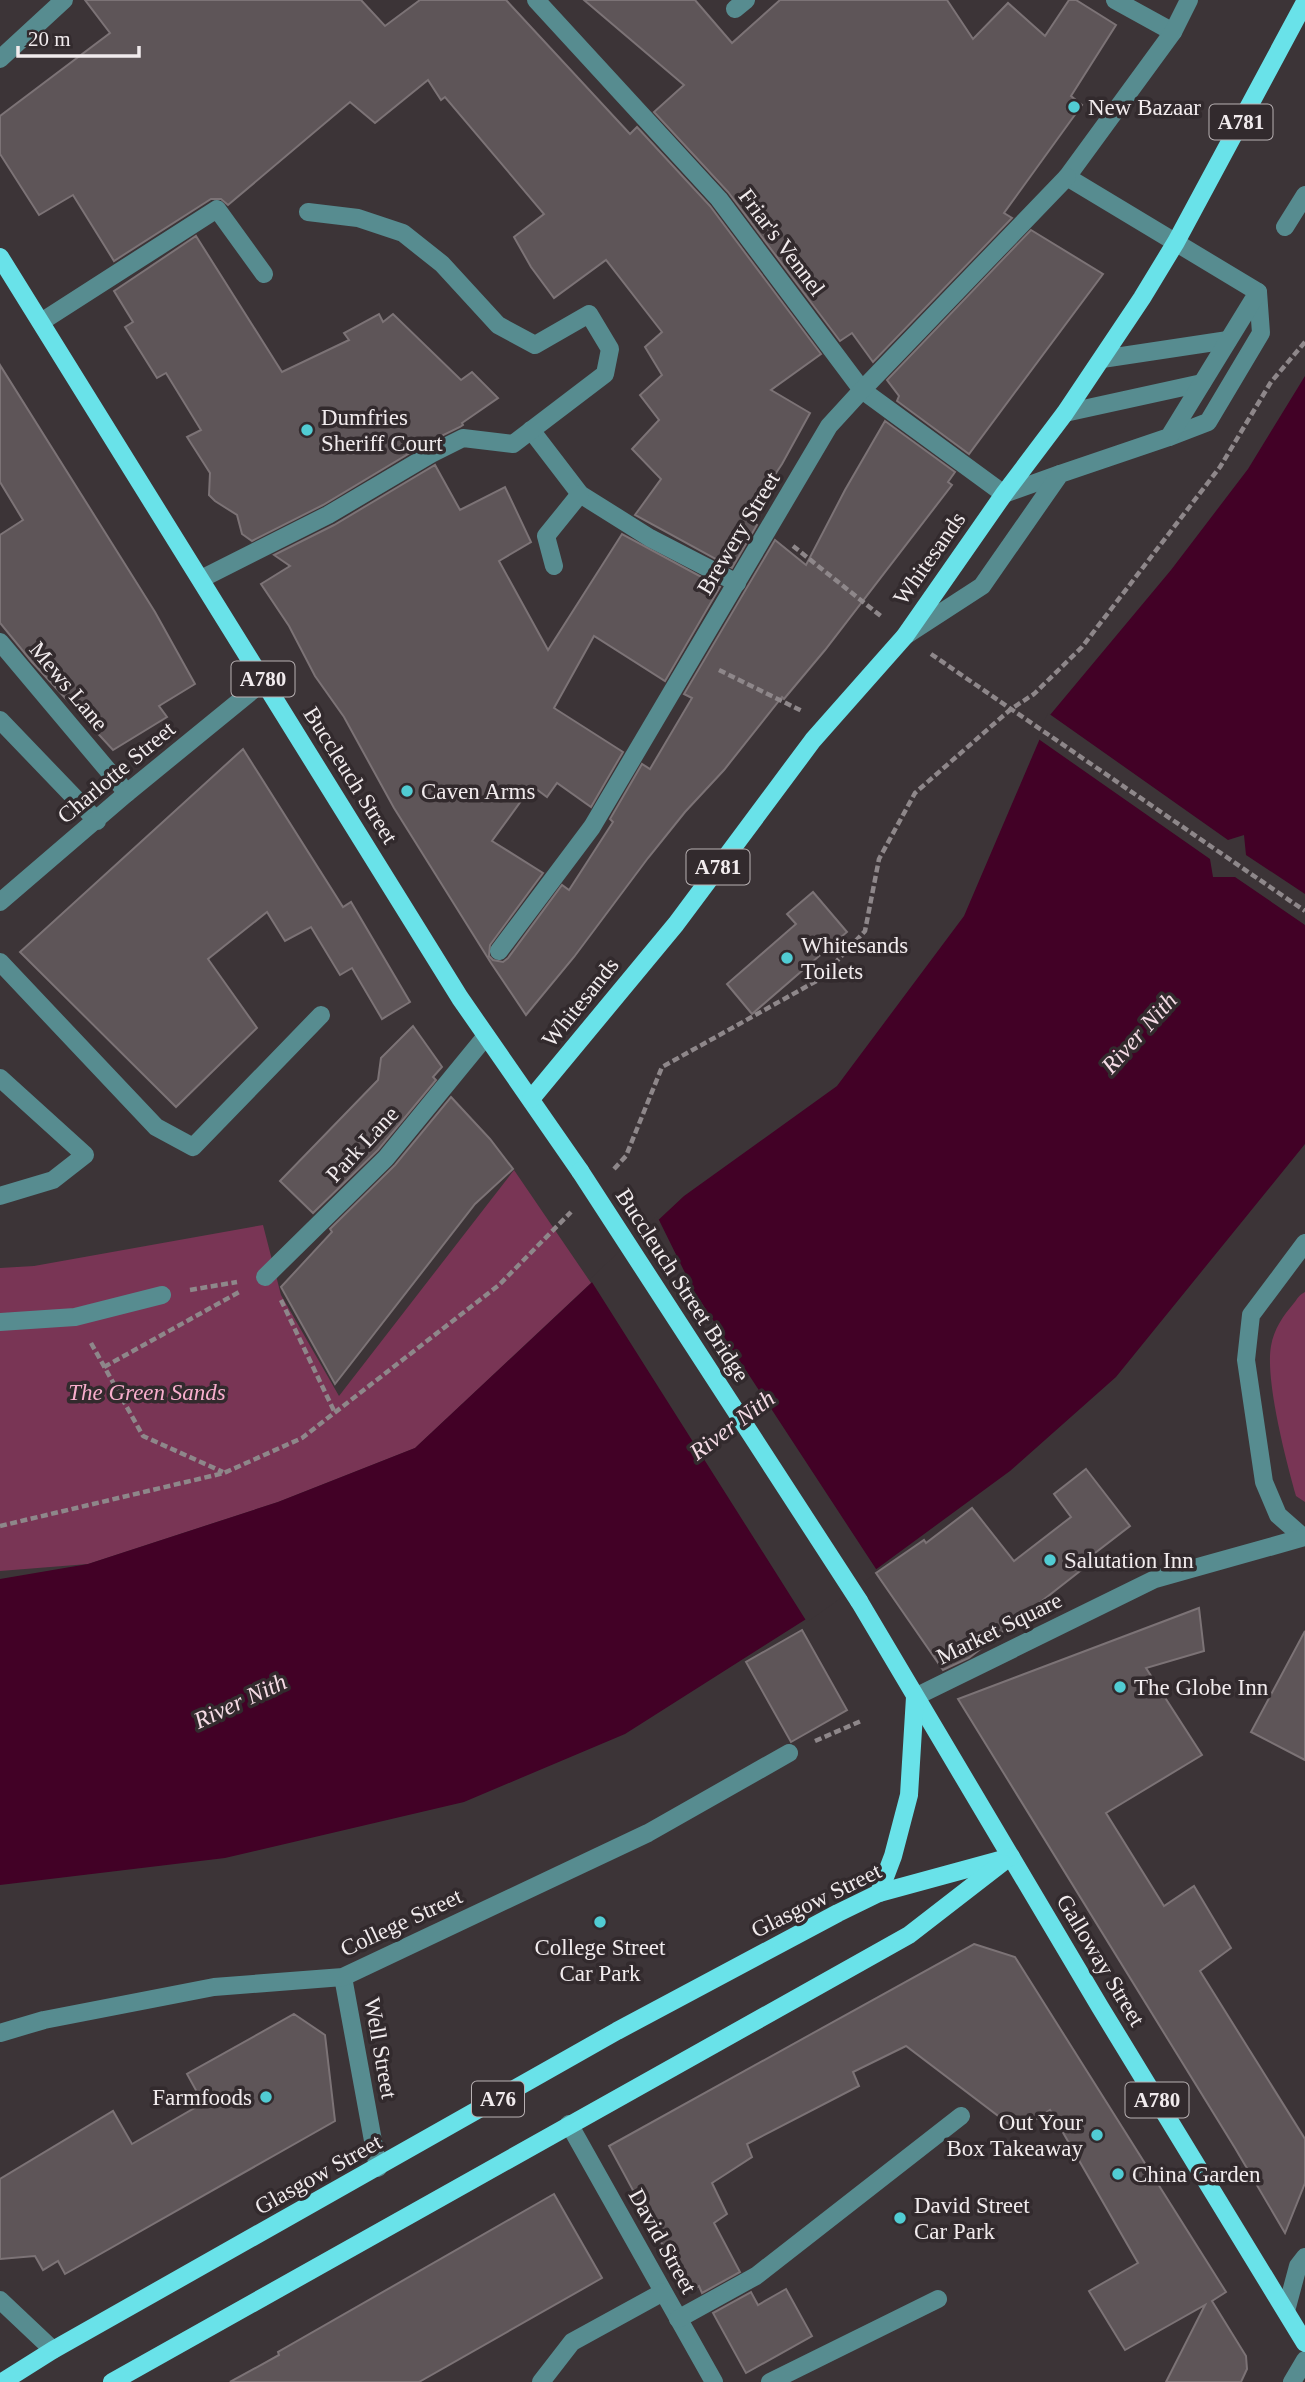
<svg xmlns="http://www.w3.org/2000/svg" width="1305" height="2382" font-family="'Times New Roman',serif">
<rect width="100%" height="100%" fill="#3c3437"/>
<g fill="#793555">
<path d="M514,1170L591,1283L415,1448L278,1502L88,1564L0,1571V1268L34,1266L263,1225L281,1295L339,1396Z"/>
<path d="M1305,1292V1502L1296,1496C1286,1461 1265,1380 1271,1346C1274,1329 1283,1316 1294,1303C1298,1298 1299,1295 1305,1292Z"/>
</g>
<path fill="#420126" d="M1305,376V1144L1116,1377L1010,1471L822,1609L625,1734L464,1802L225,1858L0,1885V1579L88,1564L278,1502L415,1448L684,1196L837,1086L964,916L1050,715L1171,570L1248,469Z"/>
<g fill="#3c3437">
<path d="M1048,713L1228,840L1244,835L1246,855L1305,894V925L1235,877H1213L1210,859L1037,738Z"/>
<path d="M657,1216L694,1291L878,1572L807,1622L590,1279Z"/>
</g>
<g fill="#5e5558" stroke="#7c7376" stroke-width="2">
<path d="M85,0H361L385,26L420,0H506L630,134L637,127L710,206L821,354L771,390L810,413L782,464L747,517L757,525L732,568L635,515L661,479L632,449L659,420L640,395L662,375L645,347L662,332L606,260L554,298L531,267L514,237L544,214L445,97L441,100L428,80L375,123L350,102L228,205L221,199H211L114,261L73,195L39,215L0,154V116L110,33Z"/>
<path d="M584,0H695L732,43L780,0H947L973,39L1008,3L1045,36L1069,0H1076L1116,25L1071,96L1082,105L1004,213L1012,218L873,362L852,333L840,341L728,192L654,112L684,85Z"/>
<path d="M1031,230L1103,274L969,454L897,401L899,396L887,380Z"/>
<path d="M196,236L282,372L349,340L344,333L379,314L383,322L393,314L461,380L472,372L498,398L462,423L463,425L460,427L425,444L323,505L252,541L242,534L237,515L215,501L209,495L210,473L187,437L201,430L166,373L157,378L125,327L133,322L114,291Z"/>
<path d="M0,365L155,612L195,684L159,706L167,717L113,750L32,662L0,623V535L23,520L0,482Z"/>
<path d="M885,421L955,472L948,482L952,485L825,650L784,699L782,697L724,770L685,812L648,858L574,957L526,1015L491,963L394,808L344,717L315,676L289,626L261,584L290,566L274,555L334,525L435,465L460,510L505,487L531,542L499,561L548,650L622,534L720,587L665,681L594,636L554,708L623,752L591,807L557,783L547,797L532,786L492,841L543,873L490,945L489,956L493,960L503,962L508,958L562,885L569,890L613,822L610,819L642,764L650,769L692,698L684,694L775,540L806,565L845,490Z"/>
<path d="M243,749L343,907L351,902L410,1002L382,1019L352,968L340,975L311,927L285,941L267,912L208,959L257,1028L176,1107L20,952Z"/>
<path d="M813,892L847,932L752,1014L727,984L796,924L787,914Z"/>
<path d="M413,1026L442,1067L433,1077L436,1080L378,1150L313,1213L280,1181L378,1080L381,1058Z"/>
<path d="M451,1097L490,1139L513,1169L475,1204L335,1384L281,1287L332,1232L330,1229L395,1165Z"/>
<path d="M1086,1469L1130,1526L1086,1560L1089,1564L969,1658L943,1670L876,1573L924,1540L926,1543L972,1508L1014,1561L1071,1517L1054,1494Z"/>
<path d="M1199,1608L1204,1651L1146,1668L1202,1755L1106,1813L1164,1906L1194,1886L1231,1948L1200,1971L1305,2139V2183L1285,2233L1235,2148L958,1699Z"/>
<path d="M802,1630L847,1710L791,1742L746,1662Z"/>
<path d="M1305,1631V1760L1251,1732Z"/>
<path d="M974,1944L1015,1957L1226,2292L1212,2301L1246,2356L1247,2369L1241,2382H1166L1205,2305L1125,2350L1089,2291L1138,2263L1050,2110L1018,2131L906,2046L853,2072L859,2086L747,2144L752,2157L712,2183L727,2214L714,2223L740,2272L702,2293L699,2286L688,2292L609,2146Z"/>
<path d="M294,2014L325,2035L335,2121L65,2274L58,2261L43,2270L35,2256L0,2259V2179L113,2111L132,2144L203,2103L187,2074Z"/>
<path d="M554,2194L602,2278L419,2382H230L279,2355L278,2352Z"/>
<path d="M786,2289L812,2336L746,2373L713,2313L751,2292L758,2305Z"/>
</g>
<g fill="none" stroke-linecap="round" stroke-linejoin="round">
<g stroke="#8e878a" stroke-width="4.5" stroke-dasharray="7 3.5" stroke-linecap="butt">
<path d="M793,546L882,617"/>
<path d="M931,654L1305,911"/>
<path d="M719,670L802,711"/>
<path d="M614,1169L626,1156L662,1067L820,979L865,931L879,859L915,793L1011,709L1034,694L1082,647L1220,467L1271,382L1305,342"/>
<path d="M190,1290L237,1282"/>
<path d="M281,1300L335,1413"/>
<path d="M91,1343L143,1436L223,1472"/>
<path d="M104,1367L241,1291"/>
<path d="M0,1526L224,1473L302,1438L499,1285L571,1212"/>
<path d="M815,1741L861,1721"/>
</g>
<g stroke="#578c90" stroke-width="18">
<path d="M536,0L719,199L862,390L1004,494L1060,474"/>
<path d="M1115,0L1173,32"/>
<path d="M735,9L746,0"/>
<path d="M0,59L64,0"/>
<path d="M1285,227L1305,195"/>
<path d="M41,322L217,209L264,274"/>
<path d="M1102,359L1228,340"/>
<path d="M1065,413L1202,383"/>
<path d="M531,430L580,494L650,538L737,583"/>
<path d="M1169,437L1208,422L1261,333L1258,292"/>
<path d="M554,566L546,536L580,494"/>
<path d="M201,579L328,515L431,454L463,438L513,444L605,374L610,349L589,314L535,345L498,325L442,264L403,233L358,218L308,212"/>
<path d="M905,636L982,586L1060,474L1169,437L1258,292L1067,177L1173,32L1189,0"/>
<path d="M0,642L127,793"/>
<path d="M0,720L97,821"/>
<path d="M0,902L127,793L264,681"/>
<path d="M499,951L592,827L829,426L862,390L1067,177"/>
<path d="M0,962L156,1127L193,1147L321,1015"/>
<path d="M0,1078L85,1155L53,1180L0,1196"/>
<path d="M265,1277L386,1158L486,1036"/>
<path d="M0,1322L75,1317L162,1295"/>
<path d="M1303,1537L1278,1515L1264,1482L1246,1360L1251,1315L1305,1243"/>
<path d="M915,1697L1155,1579L1305,1537"/>
<path d="M343,1977L378,2168"/>
<path d="M0,2033L44,2020L214,1987L343,1977L648,1833L789,1753"/>
<path d="M569,2124L714,2382"/>
<path d="M0,2300L53,2350"/>
<path d="M1286,2311L1298,2266L1305,2257"/>
<path d="M678,2319L756,2276L961,2116"/>
<path d="M541,2382L572,2342L663,2292"/>
<path d="M770,2382L938,2299"/>
<path d="M1292,2382L1305,2360"/>
</g>
<g stroke="#69e2e9" stroke-width="18">
<path d="M0,257L460,998L580,1171"/>
<path d="M531,1099L676,924L813,740L905,636L1004,494L1065,413L1142,298L1176,242L1305,2"/>
<path d="M859,1601L1100,2007L1305,2343"/>
<path d="M879,1893L893,1856L909,1795L915,1697"/>
<path d="M2,2382L53,2350L617,2031L838,1913L879,1893L1011,1857"/>
<path d="M112,2382L909,1935L1002,1863"/>
</g>
<path stroke="#69e2e9" stroke-width="18" d="M580,1171L859,1601"/>
</g>
<g fill="#51ccd3" stroke="#322a2d" stroke-width="2.5">
<circle cx="1074" cy="107" r="7"/>
<circle cx="307" cy="430" r="7"/>
<circle cx="407" cy="791" r="7"/>
<circle cx="787" cy="958" r="7"/>
<circle cx="1050" cy="1560" r="7"/>
<circle cx="1120" cy="1687" r="7"/>
<circle cx="600" cy="1922" r="7"/>
<circle cx="266" cy="2097" r="7"/>
<circle cx="1097" cy="2135" r="7"/>
<circle cx="1118" cy="2174" r="7"/>
<circle cx="900" cy="2218" r="7"/>
</g>
<g text-anchor="middle" stroke-width="7" stroke-linejoin="round" paint-order="stroke">
<g fill="#322a2d" stroke="#b8b1b3" stroke-width="2">
<rect x="1209.5" y="104.5" width="63" height="35" rx="5"/>
<rect x="231.5" y="661.5" width="63" height="35" rx="5"/>
<rect x="686.5" y="849.5" width="63" height="35" rx="5"/>
<rect x="472" y="2081.5" width="52" height="35" rx="5"/>
<rect x="1125.5" y="2082.5" width="63" height="35" rx="5"/>
</g>
<g font-size="21" font-weight="bold" fill="#f1ebed">
<text x="1241" y="129">A781</text>
<text x="263" y="686">A780</text>
<text x="718" y="874">A781</text>
<text x="498" y="2106">A76</text>
<text x="1157" y="2107">A780</text>
</g>
<g font-size="23" fill="#f1ebed" stroke="#322a2d" text-anchor="start">
<text x="1088" y="115">New Bazaar</text>
<text x="321" y="425">Dumfries<tspan x="321" dy="26">Sheriff Court</tspan></text>
<text x="421" y="799">Caven Arms</text>
<text x="801" y="953">Whitesands<tspan x="801" dy="26">Toilets</tspan></text>
<text x="1064" y="1568">Salutation Inn</text>
<text x="1134" y="1695">The Globe Inn</text>
<text x="600" y="1955" text-anchor="middle">College Street<tspan x="600" dy="26">Car Park</tspan></text>
<text x="252" y="2105" text-anchor="end">Farmfoods</text>
<text x="1083" y="2130" text-anchor="end">Out Your<tspan x="1083" dy="26">Box Takeaway</tspan></text>
<text x="1132" y="2182">China Garden</text>
<text x="914" y="2213">David Street<tspan x="914" dy="26">Car Park</tspan></text>
</g>
<g font-size="23" fill="#f1ebed" stroke="#322a2d">
<text transform="translate(782 242) rotate(53)" y="8">Friar's Vennel</text>
<text transform="translate(738 533) rotate(-59)" y="8">Brewery Street</text>
<text transform="translate(929 558) rotate(-55)" y="8">Whitesands</text>
<text transform="translate(69 686) rotate(50)" y="8">Mews Lane</text>
<text transform="translate(116 772) rotate(-40)" y="8">Charlotte Street</text>
<text transform="translate(351 775) rotate(58)" y="8">Buccleuch Street</text>
<text transform="translate(580 1002) rotate(-51)" y="8">Whitesands</text>
<text transform="translate(362 1144) rotate(-47)" y="8">Park Lane</text>
<text transform="translate(683 1285) rotate(57)" y="8">Buccleuch Street Bridge</text>
<text transform="translate(999 1628) rotate(-26)" y="8">Market Square</text>
<text transform="translate(816 1900) rotate(-26)" y="8">Glasgow Street</text>
<text transform="translate(401 1922) rotate(-25)" y="8">College Street</text>
<text transform="translate(1101 1960) rotate(59)" y="8">Galloway Street</text>
<text transform="translate(381 2048) rotate(80)" y="8">Well Street</text>
<text transform="translate(318 2174) rotate(-29)" y="8">Glasgow Street</text>
<text transform="translate(663 2241) rotate(61)" y="8">David Street</text>
</g>
<g font-size="23" font-style="italic" fill="#f8aecd" stroke="#322a2d">
<text x="147" y="1400">The Green Sands</text>
</g>
<g font-size="24" font-style="italic" fill="#f5dbe5" stroke="#322a2d">
<text transform="translate(1139 1033) rotate(-48)" y="8">River Nith</text>
<text transform="translate(732 1425) rotate(-37)" y="8">River Nith</text>
<text transform="translate(240 1701) rotate(-25)" y="8">River Nith</text>
</g>
</g>
<path d="M18 46v10h121v-10" fill="none" stroke="#f1ebed" stroke-width="3.5"/>
<text x="28" y="46" font-size="21" fill="#f1ebed" stroke="#322a2d" stroke-width="5" paint-order="stroke">20 m</text>
</svg>
